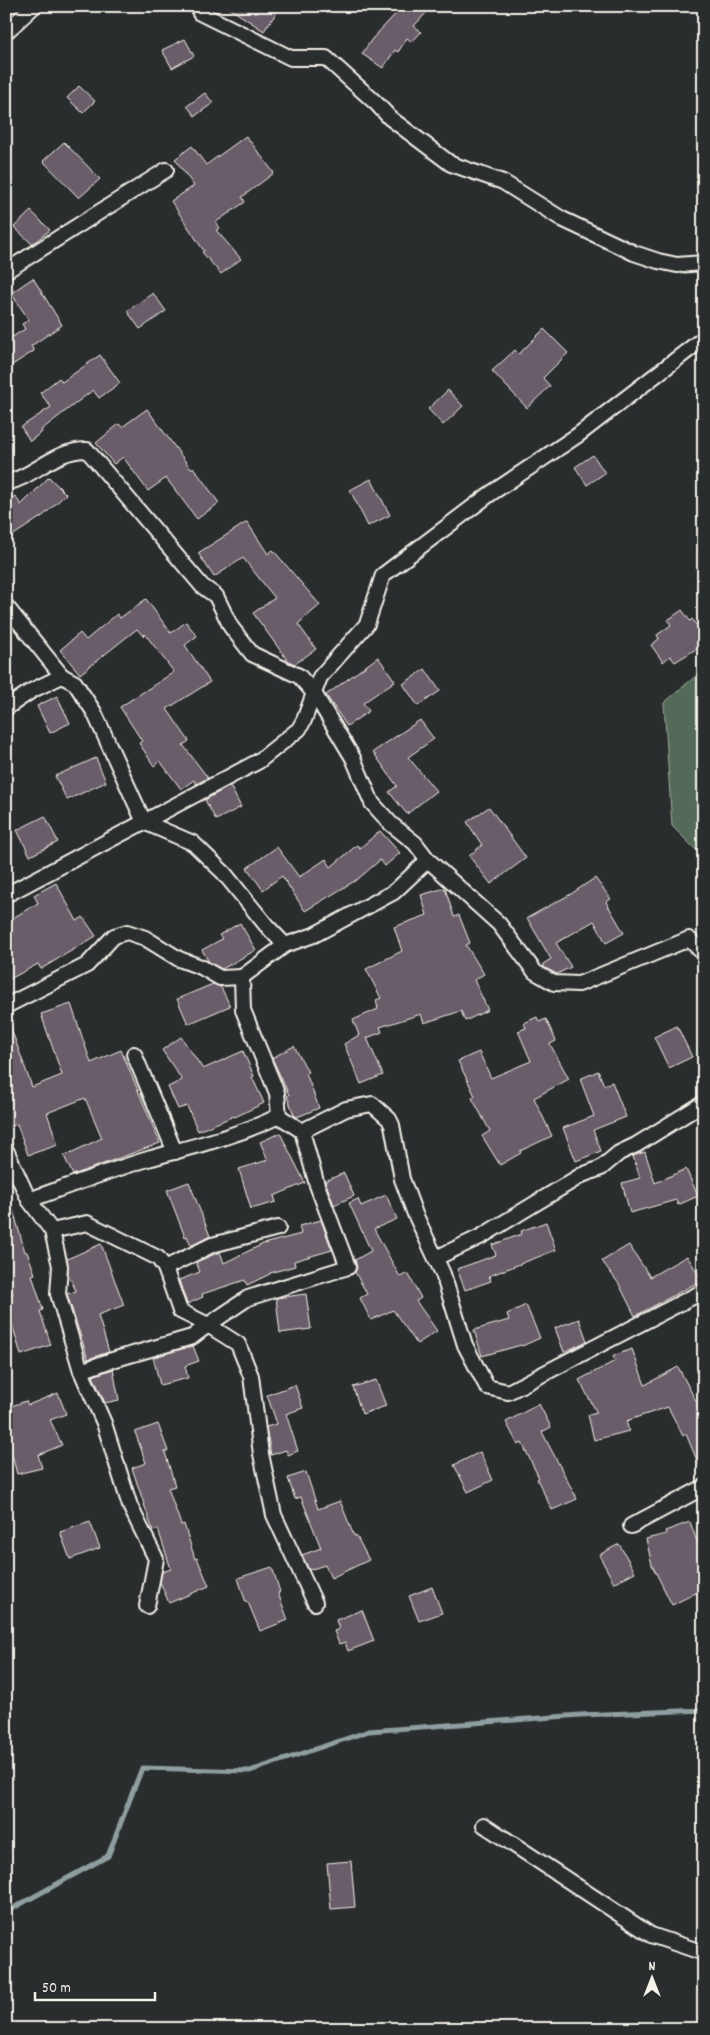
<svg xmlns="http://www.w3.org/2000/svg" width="710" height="2035" font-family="Dekko,sans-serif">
<rect width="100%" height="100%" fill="#2a2d2e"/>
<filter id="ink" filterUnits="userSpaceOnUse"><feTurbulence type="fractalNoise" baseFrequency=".02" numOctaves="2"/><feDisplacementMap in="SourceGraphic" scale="10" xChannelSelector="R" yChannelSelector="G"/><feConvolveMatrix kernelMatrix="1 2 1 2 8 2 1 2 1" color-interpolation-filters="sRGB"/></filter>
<g filter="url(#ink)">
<path fill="#536b58" stroke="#a4aea0" d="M704,669V858L672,826L664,703Z"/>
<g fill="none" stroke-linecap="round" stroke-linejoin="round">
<path stroke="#8f9fa1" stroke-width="5" d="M6,1912L108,1856L142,1768L250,1771L369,1731L580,1715L704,1710"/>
</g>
<g fill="#6b5d6a" stroke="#f4f1e8">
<path d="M226,6H281L264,31Z"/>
<path d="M403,6H419L426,13L414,26L421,32L412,42L407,38L398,52L395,50L383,68L362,54L372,39Z"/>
<path d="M185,39L194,56L172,68L162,50Z"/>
<path d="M79,86L95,101L83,113L67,98Z"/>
<path d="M205,93L213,103L195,116L187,106Z"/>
<path d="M246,136L274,173L242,197L245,202L216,222L220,228L216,230L241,259L221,274L202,252L204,251L171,201L194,186L175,159L192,146L206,165Z"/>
<path d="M64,142L100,179L79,198L43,161Z"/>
<path d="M31,211L50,230L32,244L14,227Z"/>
<path d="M33,278L62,325L31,346L34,351L6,369V341L25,329L22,324L29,320L11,293Z"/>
<path d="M153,293L166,311L140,329L127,311Z"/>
<path d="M544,329L568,353L543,378L550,386L527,408L492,371L515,350L519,354Z"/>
<path d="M100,355L120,383L99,398L93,390L41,430L42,432L30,441L21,427L51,407L40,393L59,378L62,382Z"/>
<path d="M448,390L463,406L443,425L428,409Z"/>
<path d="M147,409L191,469L193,467L219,503L197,519L166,478L148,491L123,457L114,464L96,443L119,424L122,427Z"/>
<path d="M593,455L605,473L587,485L575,467Z"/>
<path d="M49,477L66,494L44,515L6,540V503L15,496L21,505Z"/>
<path d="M371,479L390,515L368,526L350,490Z"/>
<path d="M247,522L268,554L273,550L320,605L298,624L316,649L295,664L288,661L253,613L275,598L243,558L214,577L198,553Z"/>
<path d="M146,599L171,633L186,622L197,636L185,645L210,682L167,709L189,741L183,745L208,778L196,784L194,780L181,789L160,761L154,766L139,743L142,741L120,707L174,672L145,634L143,636L137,629L80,674L60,650L80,633L86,640L117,614L120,618Z"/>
<path d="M682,610L690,621L692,619L704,635V644L675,662L670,656L663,662L651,645L659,639L657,635L671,625L668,620Z"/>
<path d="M378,657L395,681L363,703L369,711L347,726L326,695Z"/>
<path d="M425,669L440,691L418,706L403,684Z"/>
<path d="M57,696L70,723L50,733L37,706Z"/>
<path d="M420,720L434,739L408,757L436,791L407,814L389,792L397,786L373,752Z"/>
<path d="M96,758L106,782L67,800L55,776Z"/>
<path d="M230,786L241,807L216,820L205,800Z"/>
<path d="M489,807L526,858L491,884L469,856L482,845L467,822Z"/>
<path d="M45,816L58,842L30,856L17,830Z"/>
<path d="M380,831L400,853L385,866L380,860L358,879L305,911L282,876L263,890L247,868L277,847L299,877L326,859L331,867L357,845L360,848Z"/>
<path d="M595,878L611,899L606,902L624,933L606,943L594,921L556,943L571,967L557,974L545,968L543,964L551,959L527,918L571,894Z"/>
<path d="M56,883L77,921L83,917L96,936L41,969L38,964L6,981V922L38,903L34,895Z"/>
<path d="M445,888L454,917L459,915L470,943L466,945L484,974L474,980L488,1010L465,1021L461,1011L424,1023L421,1014L380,1027L382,1032L367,1038L383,1075L361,1084L344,1044L359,1035L353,1020L378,1009L376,1000L381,998L366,969L402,951L394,927L427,915L421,895Z"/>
<path d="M240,923L256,950L222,969L209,962L202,950L222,939L219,935Z"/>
<path d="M213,984L221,987L230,1006L188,1024L177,999Z"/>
<path d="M71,1004L91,1063L121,1050L160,1143L73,1175L64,1156L102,1138L85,1098L47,1113L58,1145L28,1155L17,1124L9,1127L6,1120V1020H8L32,1087L62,1075L41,1014Z"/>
<path d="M537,1017L539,1022L546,1019L556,1041L550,1044L569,1079L534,1098L552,1136L520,1151L521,1153L500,1165L482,1136L490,1131L472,1098L475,1096L458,1061L479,1052L491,1078L531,1061L518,1031L526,1028L524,1023Z"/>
<path d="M677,1026L692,1057L669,1068L654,1037Z"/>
<path d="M181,1037L203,1069L243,1051L254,1076L252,1077L264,1103L235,1117L234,1116L198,1131L187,1106L178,1109L168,1087L182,1080L162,1050Z"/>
<path d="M294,1046L308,1072L306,1073L319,1108L297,1117L294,1115L287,1096L289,1095L272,1058Z"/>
<path d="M598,1071L604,1085L612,1082L626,1117L593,1130L601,1151L576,1161L563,1128L594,1116L580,1079Z"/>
<path d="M280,1133L305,1183L274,1196L276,1202L251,1209L239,1169L268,1160L260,1142Z"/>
<path d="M645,1152L655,1183L686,1169L698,1196L678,1205L676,1200L630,1213L622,1183L640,1178L633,1156Z"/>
<path d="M344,1173L354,1196L334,1205L325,1181Z"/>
<path d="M189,1182L210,1236L191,1246L187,1236L185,1237L167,1190Z"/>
<path d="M386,1195L397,1219L374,1229L400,1277L408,1273L421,1298L416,1301L437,1331L417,1344L393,1310L371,1320L360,1298L367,1294L355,1272L357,1268L355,1260L371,1251L349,1203L358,1199L361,1206Z"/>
<path d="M6,1199H10L25,1252H27L35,1274L32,1275L43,1310L40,1311L51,1345L21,1355L6,1303V1296L13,1294L6,1276Z"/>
<path d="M321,1220L332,1250L294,1261L295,1266L270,1273V1274L247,1285L245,1280L202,1294L203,1297L187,1304L179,1280L200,1272L196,1262L220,1252L224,1263L263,1244L301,1234L299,1226Z"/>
<path d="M546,1222L556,1250L489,1276L491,1281L465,1290L457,1269L496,1255L492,1245L522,1234L521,1231Z"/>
<path d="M101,1244L124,1305L98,1315L109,1352L88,1359L67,1294L76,1291L68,1274L67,1259Z"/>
<path d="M629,1245L650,1277L687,1256L702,1280L635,1316L619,1284L602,1261Z"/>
<path d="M306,1294L311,1329L280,1333L276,1298Z"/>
<path d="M526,1305L540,1338L522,1346L521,1345L482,1356L474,1330L509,1320L507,1314Z"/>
<path d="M579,1319L587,1341L564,1352L555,1328Z"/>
<path d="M193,1346L199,1361L185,1366L188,1378L160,1385L153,1357Z"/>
<path d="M632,1349L645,1385L678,1367L704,1416V1477L686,1434L683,1436L668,1407L626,1421L629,1431L594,1440L588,1415L597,1413L579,1380L615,1361L613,1356Z"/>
<path d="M113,1369L119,1400L105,1403L93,1376Z"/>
<path d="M376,1380L386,1406L362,1414L353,1387Z"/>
<path d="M295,1385L303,1408L286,1414L298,1451L288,1455L286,1450L271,1455L266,1427L277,1424L267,1395Z"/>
<path d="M58,1393L66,1414L50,1420L62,1445L38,1455L42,1468L17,1474L9,1443H11L6,1427V1408L26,1401L28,1405Z"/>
<path d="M539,1404L551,1427L542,1432L577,1499L552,1510L537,1479L539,1478L522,1443L518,1445L506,1422Z"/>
<path d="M158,1424L168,1451L165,1452L175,1486L168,1488L181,1525L184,1524L195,1559L197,1558L209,1586L169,1603L160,1582L162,1572L171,1569L158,1529L153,1531L132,1468L146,1463L135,1432Z"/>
<path d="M480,1452L493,1480L468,1492L454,1465Z"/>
<path d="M306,1472L318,1509L340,1501L354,1536L356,1535L369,1560L331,1578L325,1565L309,1570L302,1555L321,1548L301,1497L295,1499L288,1478Z"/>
<path d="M90,1522L100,1548L70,1559L60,1532Z"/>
<path d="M690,1522L704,1560V1589L672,1605L652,1565L646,1539L666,1534L665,1531Z"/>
<path d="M619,1544L635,1572L614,1583L599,1555Z"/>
<path d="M272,1567L280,1592L278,1593L288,1620L260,1631L248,1602L246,1603L238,1578Z"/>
<path d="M432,1587L442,1613L419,1621L409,1596Z"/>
<path d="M362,1610L374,1641L348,1651L345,1642L339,1644L334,1631L339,1629L336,1620Z"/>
<path d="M351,1861L355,1907L331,1909L327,1863Z"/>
</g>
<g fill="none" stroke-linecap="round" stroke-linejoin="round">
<defs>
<g id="street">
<path d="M200,6V13L291,58H326L376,103L390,118L451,164L503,182L562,219L634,253L658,261L677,265L704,263"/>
<path d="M6,32L34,6"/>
<path d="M6,271L166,170"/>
<path d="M6,483C36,476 53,450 87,450L202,586L216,596L231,627L252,654L299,676L314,693L353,758L372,803L391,824L415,843L428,860L499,924L535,972L554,983L579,984L689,939L704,954"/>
<path d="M6,606L62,676"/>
<path d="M6,708L31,691L62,676L75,683L94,712L144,822L193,843L224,873L266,925L285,945L314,935L394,892L428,860"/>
<path d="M6,895L259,761L299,729L304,720L320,677L367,624L383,575L490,494L578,435L704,338"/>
<path d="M6,1006L87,965L114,936L127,932L145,938L179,959L201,967L220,978L242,977"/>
<path d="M134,1054L175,1152"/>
<path d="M279,1116L302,1131L317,1185L348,1267L248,1298L208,1325L238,1344L251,1376L261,1454L274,1515L315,1603"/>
<path d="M302,1131L346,1109L372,1104L389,1119L392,1125L402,1179L415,1214L443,1274L465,1345L487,1387L508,1392L704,1291"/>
<path d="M6,1150L29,1200L52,1231L60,1266L58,1294L81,1371L109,1361L192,1337L208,1325L180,1311L165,1268L158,1258L87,1223L52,1231"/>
<path d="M29,1200C68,1186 108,1171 148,1159C193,1146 236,1137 279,1116L277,1093L243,1010L242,977L285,945"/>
<path d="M436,1258L482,1236L582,1175L601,1168L619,1153L636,1145L704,1103"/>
<path d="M165,1268L212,1245L278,1228"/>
<path d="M81,1371L104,1423L130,1506L156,1559L147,1606"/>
<path d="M631,1526L704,1487"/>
<path d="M484,1825L651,1935L704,1953"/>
</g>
</defs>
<use href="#street" stroke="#f4f1e8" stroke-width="18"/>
<use href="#street" stroke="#2a2d2e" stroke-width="14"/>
</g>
</g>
<rect width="710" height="2035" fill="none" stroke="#2a2d2e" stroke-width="25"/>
<rect x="12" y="12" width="685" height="2010" fill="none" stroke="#f4f1e8" stroke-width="2" filter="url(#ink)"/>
<g transform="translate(652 1978)" stroke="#2a2d2e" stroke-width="4" paint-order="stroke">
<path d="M0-4L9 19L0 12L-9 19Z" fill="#f4f1e8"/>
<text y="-8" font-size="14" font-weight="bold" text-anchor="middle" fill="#f4f1e8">N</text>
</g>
<path d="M35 1992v8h120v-8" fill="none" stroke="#f4f1e8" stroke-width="2.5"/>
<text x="42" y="1992" font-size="15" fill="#f4f1e8" stroke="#2a2d2e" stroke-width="4" paint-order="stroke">50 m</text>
</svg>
